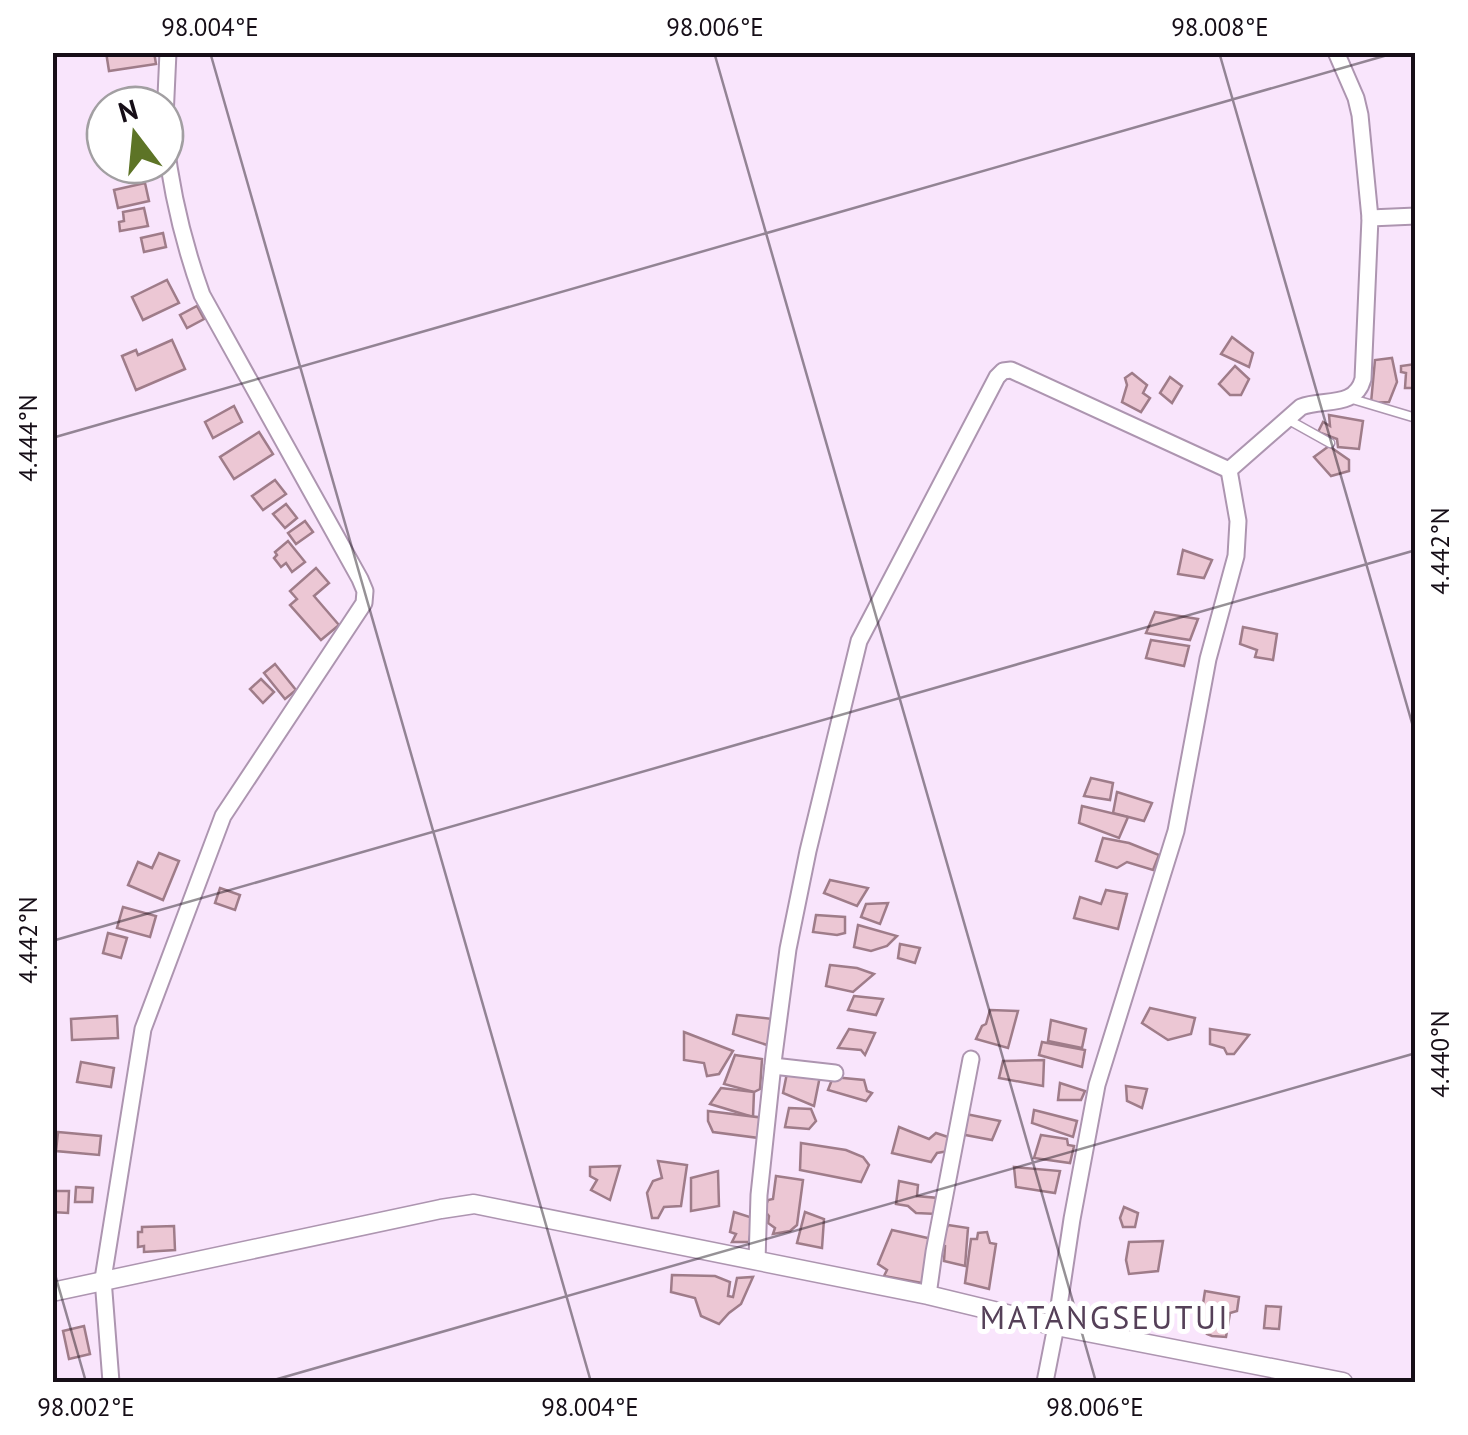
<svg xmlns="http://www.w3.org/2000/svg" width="1468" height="1435" font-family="'PT Sans',sans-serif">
<rect width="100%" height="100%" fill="#f9e5fc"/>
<g fill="#ecc7d4" stroke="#9f7c89" stroke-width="2.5">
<path d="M106,52H154L156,64L109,71Z"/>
<path d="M145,183L149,201L118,208L114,190Z"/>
<path d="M144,208L148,226L120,231L119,222L124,221L123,212Z"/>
<path d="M163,233L166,247L144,252L141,238Z"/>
<path d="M167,280L179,303L143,320L132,297Z"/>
<path d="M197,306L204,319L187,328L180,315Z"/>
<path d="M1232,337L1253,353L1249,367L1221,354Z"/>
<path d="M172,340L185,369L136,390L122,356L136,350L138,355Z"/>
<path d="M1392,358L1397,382L1389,402L1371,403L1375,360Z"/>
<path d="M1416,364V388H1405L1406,373L1401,372V366Z"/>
<path d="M1235,366L1249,379L1241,395H1230L1219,384Z"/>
<path d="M1132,373L1147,385L1143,393L1150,398L1141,412L1122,402L1127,385L1125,378Z"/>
<path d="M1170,377L1182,386L1172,403L1160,393Z"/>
<path d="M234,406L242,422L213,438L205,422Z"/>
<path d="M1329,415L1363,421L1359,449L1338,447L1337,439L1318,432L1323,422L1330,426Z"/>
<path d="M259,432L273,454L234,479L220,457Z"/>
<path d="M1329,446L1349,460V471L1331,476L1314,457Z"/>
<path d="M275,480L286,494L263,510L252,496Z"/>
<path d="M286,504L297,518L285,528L273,514Z"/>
<path d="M305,521L313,532L296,544L288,533Z"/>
<path d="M288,541L305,562L292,572L286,563L281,567L274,558L277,555L275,552Z"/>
<path d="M1183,550L1212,560L1204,578L1178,574Z"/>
<path d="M316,568L329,583L314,596L339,625L321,640L290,605L297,599L290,591Z"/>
<path d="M1155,612L1198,619L1190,640L1146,633Z"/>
<path d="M1243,627L1277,634L1273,660L1255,657L1257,650L1240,644Z"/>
<path d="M1151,640L1189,646L1184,666L1146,658Z"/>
<path d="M275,664L296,690L285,699L264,673Z"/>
<path d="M261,679L274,692L263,703L250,689Z"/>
<path d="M1091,778L1113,783L1110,800L1084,796Z"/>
<path d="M1117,792L1152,803L1144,821L1113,813Z"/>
<path d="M1082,806L1128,817L1119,838L1079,823Z"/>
<path d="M1103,838L1129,843L1159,855L1153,870L1127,862L1117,868L1096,861Z"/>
<path d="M159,853L179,861L163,900L128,885L138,862L152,868Z"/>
<path d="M830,880L868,888L857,906L824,893Z"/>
<path d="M220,888L240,895L235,910L215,903Z"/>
<path d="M1106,890L1127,894L1118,929L1074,918L1080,897L1101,904Z"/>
<path d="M888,903L880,924L861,917L866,904Z"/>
<path d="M123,907L156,916L150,937L117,928Z"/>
<path d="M816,915L845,917V933L837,935L813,932Z"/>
<path d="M858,925L897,936L887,946L871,951L854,947Z"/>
<path d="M108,933L127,938L121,958L103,953Z"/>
<path d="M900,944L920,948L915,963L898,958Z"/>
<path d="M830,965L857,968L874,974L853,992L826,986Z"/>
<path d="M854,996L883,999L876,1015L848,1010Z"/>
<path d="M1150,1008L1195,1018L1191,1034L1168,1040L1142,1023Z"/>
<path d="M990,1010L1018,1011L1008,1048L976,1039L982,1026L986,1024Z"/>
<path d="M737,1015L773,1019L770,1046L733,1034Z"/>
<path d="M117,1016L118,1038L72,1040L71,1019Z"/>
<path d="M1051,1020L1086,1029L1082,1048L1048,1041Z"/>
<path d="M849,1029L875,1033L865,1055L861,1050L838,1048Z"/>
<path d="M1210,1029L1249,1035L1234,1054H1227L1224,1048L1210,1044Z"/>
<path d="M684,1032L733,1051L719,1074L707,1076L704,1063L684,1060Z"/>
<path d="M1042,1042L1085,1050L1082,1067L1039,1055Z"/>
<path d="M735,1055L762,1059L760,1089L754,1092L724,1084Z"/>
<path d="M1044,1060L1043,1086L999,1078L1003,1061Z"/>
<path d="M81,1062L114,1068L111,1087L77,1082Z"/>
<path d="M787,1073L820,1076L814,1106L783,1093Z"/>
<path d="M833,1077L864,1080L867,1091L872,1093L866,1101L828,1090Z"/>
<path d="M1060,1083L1085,1091L1081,1100H1058Z"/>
<path d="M1126,1086L1147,1089L1142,1108L1127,1101Z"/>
<path d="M721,1088L754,1092L753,1117L710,1104Z"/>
<path d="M789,1108L811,1109L816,1121L809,1129L785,1127Z"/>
<path d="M1034,1110L1077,1121L1073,1137L1032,1123Z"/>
<path d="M708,1111L765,1118L759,1138L713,1132L708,1121Z"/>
<path d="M966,1114L1000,1121L992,1140L960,1134Z"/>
<path d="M899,1127L929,1139L936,1133L954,1139L949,1151L937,1153L931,1162L892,1153Z"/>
<path d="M58,1132L101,1136L99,1155L56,1151Z"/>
<path d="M1041,1135L1067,1139L1068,1145L1074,1146L1070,1163L1034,1158Z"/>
<path d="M801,1143L846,1150L863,1157L869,1165L861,1182L800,1170Z"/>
<path d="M658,1161L687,1165L681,1206L664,1207L658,1218H652L647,1193L653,1181L662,1178Z"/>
<path d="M620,1166L610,1200L591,1190L597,1180L590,1176V1167Z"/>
<path d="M1014,1167L1060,1171L1055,1193L1016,1187Z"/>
<path d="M718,1171L719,1206L691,1211V1178Z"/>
<path d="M776,1176L803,1180L797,1225L790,1231L773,1234L775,1228L768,1223L769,1216L764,1210L768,1200L773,1199Z"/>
<path d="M899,1181L918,1185L917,1196L938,1198L937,1214L916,1213L908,1206L896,1204Z"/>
<path d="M76,1187L93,1188L92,1202H75Z"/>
<path d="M52,1191H69L68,1213L52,1212Z"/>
<path d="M1124,1207L1138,1213L1135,1227H1123L1120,1218Z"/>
<path d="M734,1212L753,1218L749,1242H732L736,1234L730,1232Z"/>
<path d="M805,1212L824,1219L822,1248L797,1243Z"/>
<path d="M948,1225L968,1228L965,1266L944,1261L945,1246L940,1244Z"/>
<path d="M174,1226L175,1250L144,1252V1246L138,1247V1232H142V1227Z"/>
<path d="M892,1230L932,1239L922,1283L884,1276L887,1270L878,1264Z"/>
<path d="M987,1232L990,1243L996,1244L989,1289L965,1283L971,1239H977L978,1233Z"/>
<path d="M1163,1241L1158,1271L1129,1274L1126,1260L1129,1242Z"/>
<path d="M672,1275L715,1276L730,1282L728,1296L733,1297L737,1278L753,1277L741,1304L729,1313L719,1324L701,1316L695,1298L671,1292Z"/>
<path d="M1205,1291L1239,1297L1237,1311L1230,1313L1226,1337L1212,1336L1207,1334L1208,1330L1199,1329Z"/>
<path d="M1266,1306L1281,1307L1279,1329L1264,1328Z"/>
<path d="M84,1326L90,1354L69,1359L63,1331Z"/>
</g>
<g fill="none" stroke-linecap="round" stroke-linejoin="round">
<defs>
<g id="service">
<path d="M1349,398L1416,418"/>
<path d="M1287,419L1330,443"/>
</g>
<g id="minor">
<path d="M1336,52L1356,98L1360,115L1370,218"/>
<path d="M165,118L168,52"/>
<path d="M773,1066L835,1073"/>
<path d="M757,1261L759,1195L774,1055L788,949L808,851L859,641L997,377L1003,371L1011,370L1229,470"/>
<path d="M928,1295L934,1252L971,1059"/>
<path d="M111,1382L103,1279L143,1029L223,816L364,603L365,591L360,579L202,295C184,245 171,190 165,137"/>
<path d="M1045,1382L1056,1326L1072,1219L1097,1085L1176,831L1208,659L1236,556L1238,521L1229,470L1301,407C1323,398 1355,409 1363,379L1370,218L1416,216"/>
</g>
<path id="tertiary" d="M52,1292L441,1209L474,1204L928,1295L1056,1326L1343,1382"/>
</defs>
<use href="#service" stroke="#ad95b0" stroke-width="11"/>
<use href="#minor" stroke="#ad95b0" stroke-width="19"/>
<use href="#tertiary" stroke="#ad95b0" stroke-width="21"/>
<use href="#service" stroke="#fff" stroke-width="8"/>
<use href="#minor" stroke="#fff" stroke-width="15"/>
<use href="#tertiary" stroke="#fff" stroke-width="18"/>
</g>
<path fill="none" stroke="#160e17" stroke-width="2.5" stroke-opacity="0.45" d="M210,52L591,1382M714,52L1096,1382M1219,52L1416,737M52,438L1398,52M52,941L1416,550M52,1264L86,1382M267,1382L1416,1053"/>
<g text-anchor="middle" stroke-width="10" stroke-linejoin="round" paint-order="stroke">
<g font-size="32" letter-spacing="2.5" fill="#554058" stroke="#fff">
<text x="1105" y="1329">MATANGSEUTUI</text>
</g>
</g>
<rect width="1468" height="1435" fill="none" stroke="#ffffff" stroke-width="110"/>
<g transform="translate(135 135) rotate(344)"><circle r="48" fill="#ffffff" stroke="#a29fa2" stroke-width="2.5"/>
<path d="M0-8L18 38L0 25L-18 38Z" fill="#5d7426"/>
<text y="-15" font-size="28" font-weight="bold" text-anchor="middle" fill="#160e17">N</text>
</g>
<rect x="55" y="55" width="1358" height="1325" fill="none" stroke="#160e17" stroke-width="4"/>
<g font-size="25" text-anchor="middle" fill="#160e17">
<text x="210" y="36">98.004°E</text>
<text x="715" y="36">98.006°E</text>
<text x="1220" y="36">98.008°E</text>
<text transform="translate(28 438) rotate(-90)" y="9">4.444°N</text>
<text transform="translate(1440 551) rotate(-90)" y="9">4.442°N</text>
<text transform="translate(28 940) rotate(-90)" y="9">4.442°N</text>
<text transform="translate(1440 1054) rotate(-90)" y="9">4.440°N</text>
<text x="86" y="1416">98.002°E</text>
<text x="590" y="1416">98.004°E</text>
<text x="1095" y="1416">98.006°E</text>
</g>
</svg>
